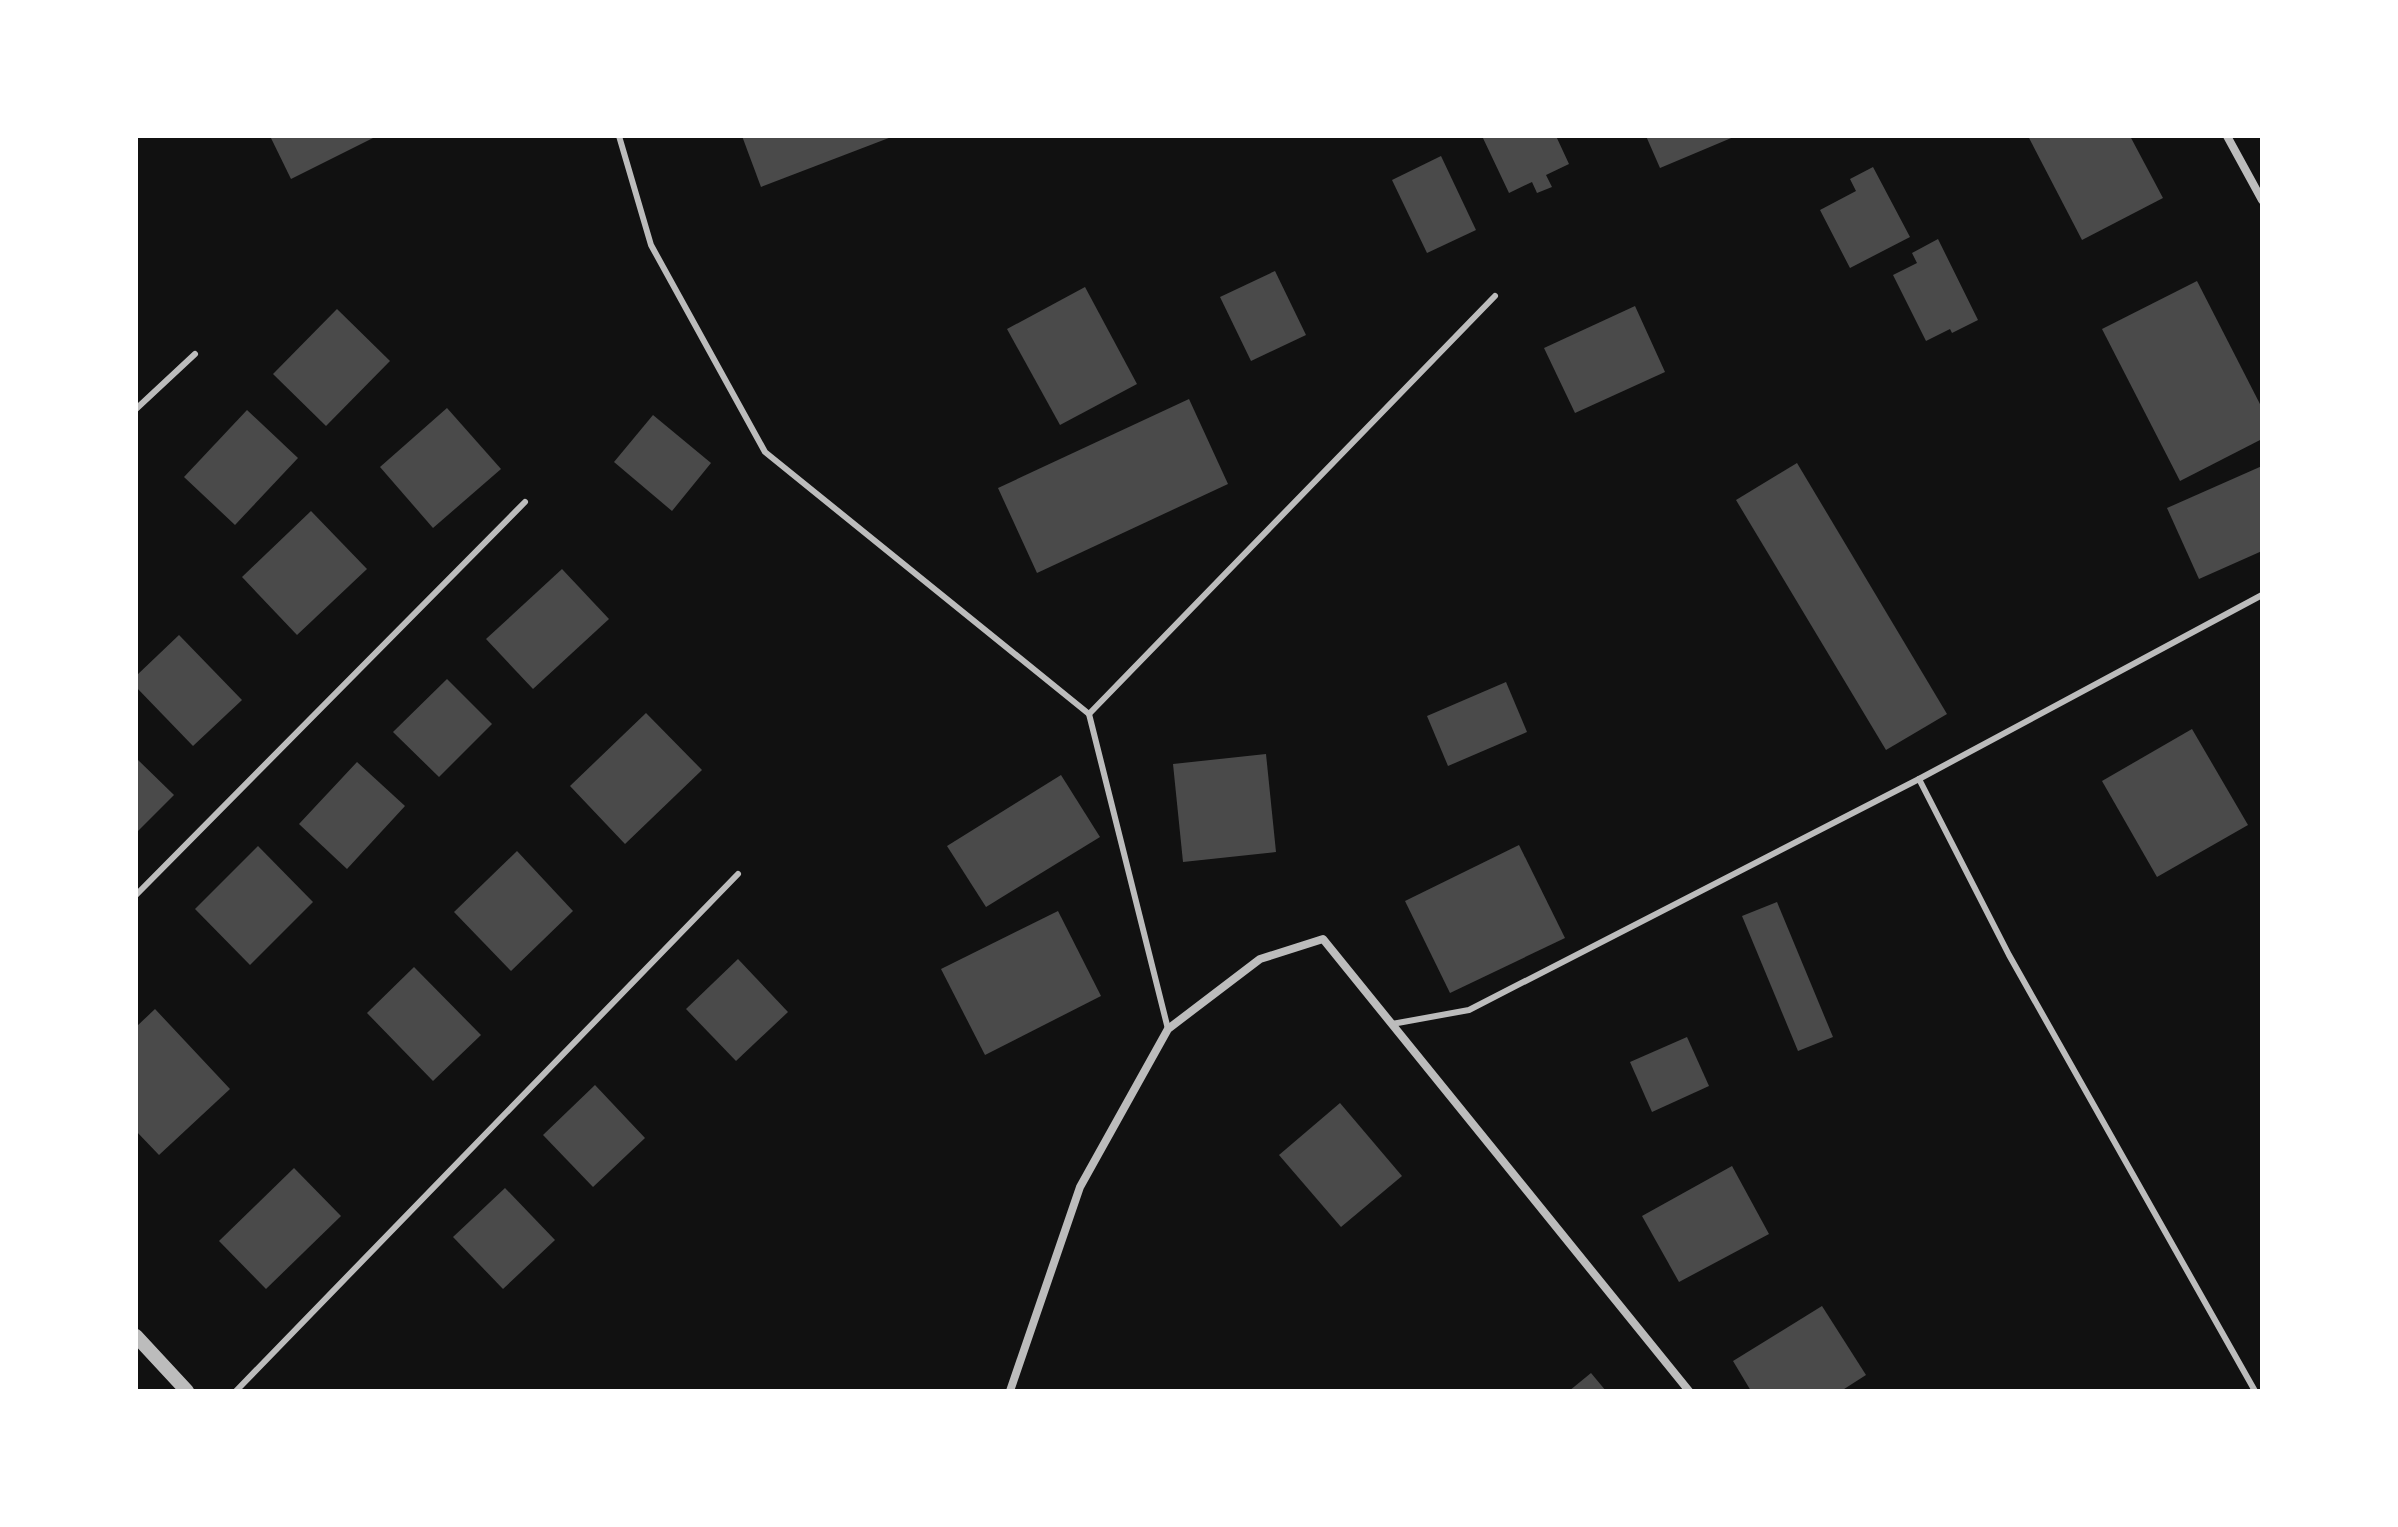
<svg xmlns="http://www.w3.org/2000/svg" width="2398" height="1527" font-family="Roboto,sans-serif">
<rect width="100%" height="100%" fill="#111"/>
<g fill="#4a4a4a">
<path d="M270,136H377L291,179Z"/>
<path d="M742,136H894L761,187Z"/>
<path d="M1482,136H1556L1569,164L1546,175L1552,187L1537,193L1532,182L1509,193Z"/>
<path d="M1646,136H1736L1660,168Z"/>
<path d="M2028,136H2130L2163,198L2082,240Z"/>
<path d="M1441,156L1476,230L1427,253L1392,180Z"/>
<path d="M1873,167L1910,237L1850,268L1820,210L1856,191L1850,179Z"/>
<path d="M1938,239L1978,320L1952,333L1950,329L1926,341L1893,275L1917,263L1912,253Z"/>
<path d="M1275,271L1306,335L1251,361L1220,297Z"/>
<path d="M2197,281L2262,408V439L2180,481L2102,329Z"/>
<path d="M1085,287L1137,384L1060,425L1007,329Z"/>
<path d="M1635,306L1665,372L1575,413L1544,348Z"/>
<path d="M337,309L390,361L326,426L273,374Z"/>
<path d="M1189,399L1228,484L1037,573L998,488Z"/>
<path d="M447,408L501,469L433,528L380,467Z"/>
<path d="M247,410L298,458L235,525L184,477Z"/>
<path d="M653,415L711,463L672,511L614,462Z"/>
<path d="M1797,463L1947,714L1886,750L1736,500Z"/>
<path d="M2262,466V551L2199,579L2167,508Z"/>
<path d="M311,511L367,569L297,635L242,577Z"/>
<path d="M562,569L609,619L533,689L486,639Z"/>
<path d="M179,635L242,700L193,746L136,687V676Z"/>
<path d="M447,679L492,724L439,777L393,732Z"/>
<path d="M1506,682L1527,732L1448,766L1427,716Z"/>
<path d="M646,713L702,770L625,844L570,786Z"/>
<path d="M2192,729L2248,825L2157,877L2102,781Z"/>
<path d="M1266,754L1276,852L1183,862L1173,764Z"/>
<path d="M136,758L174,795L136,833Z"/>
<path d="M357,762L405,806L347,869L299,824Z"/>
<path d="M1061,775L1100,837L986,907L947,846Z"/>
<path d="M1519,845L1565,938L1450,993L1405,901Z"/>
<path d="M258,846L313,902L250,965L195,909Z"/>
<path d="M517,851L573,911L511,971L454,912Z"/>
<path d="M1777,902L1833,1037L1798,1051L1742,916Z"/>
<path d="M1058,911L1101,996L985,1055L941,969Z"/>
<path d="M738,959L788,1012L736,1061L686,1009Z"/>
<path d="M414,967L481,1035L433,1081L367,1013Z"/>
<path d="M155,1009L230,1089L159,1155L136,1131V1027Z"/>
<path d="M1687,1037L1709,1086L1652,1112L1630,1062Z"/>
<path d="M595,1085L645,1138L593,1187L543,1135Z"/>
<path d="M1340,1103L1402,1176L1341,1227L1279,1155Z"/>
<path d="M1732,1166L1769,1234L1679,1282L1642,1216Z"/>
<path d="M294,1168L341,1216L266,1289L219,1241Z"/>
<path d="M505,1188L555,1240L503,1289L453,1237Z"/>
<path d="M1822,1306L1866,1375L1841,1391H1751L1733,1361Z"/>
<path d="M1591,1373L1606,1391H1569Z"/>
</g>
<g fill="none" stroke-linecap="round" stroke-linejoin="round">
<g stroke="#bcbcbc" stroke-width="6">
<path d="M619,136L651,245L765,452L1089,714L1168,1029"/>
<path d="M136,409L195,354"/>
<path d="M1089,714L1495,296"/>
<path d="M1919,779L2009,955L2255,1391"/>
<path d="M136,895L525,502"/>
<path d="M1392,1024L1469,1010L1919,779L2262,595"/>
<path d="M236,1391L738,874"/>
</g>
<g stroke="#bcbcbc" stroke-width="8">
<path d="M2227,136L2262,200"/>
<path d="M1010,1391L1080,1187L1168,1029L1260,959L1323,939L1689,1391"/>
</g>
<path stroke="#bcbcbc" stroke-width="14" d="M136,1336L187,1391"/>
</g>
<rect width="2398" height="1527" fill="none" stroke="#ffffff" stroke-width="276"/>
</svg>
